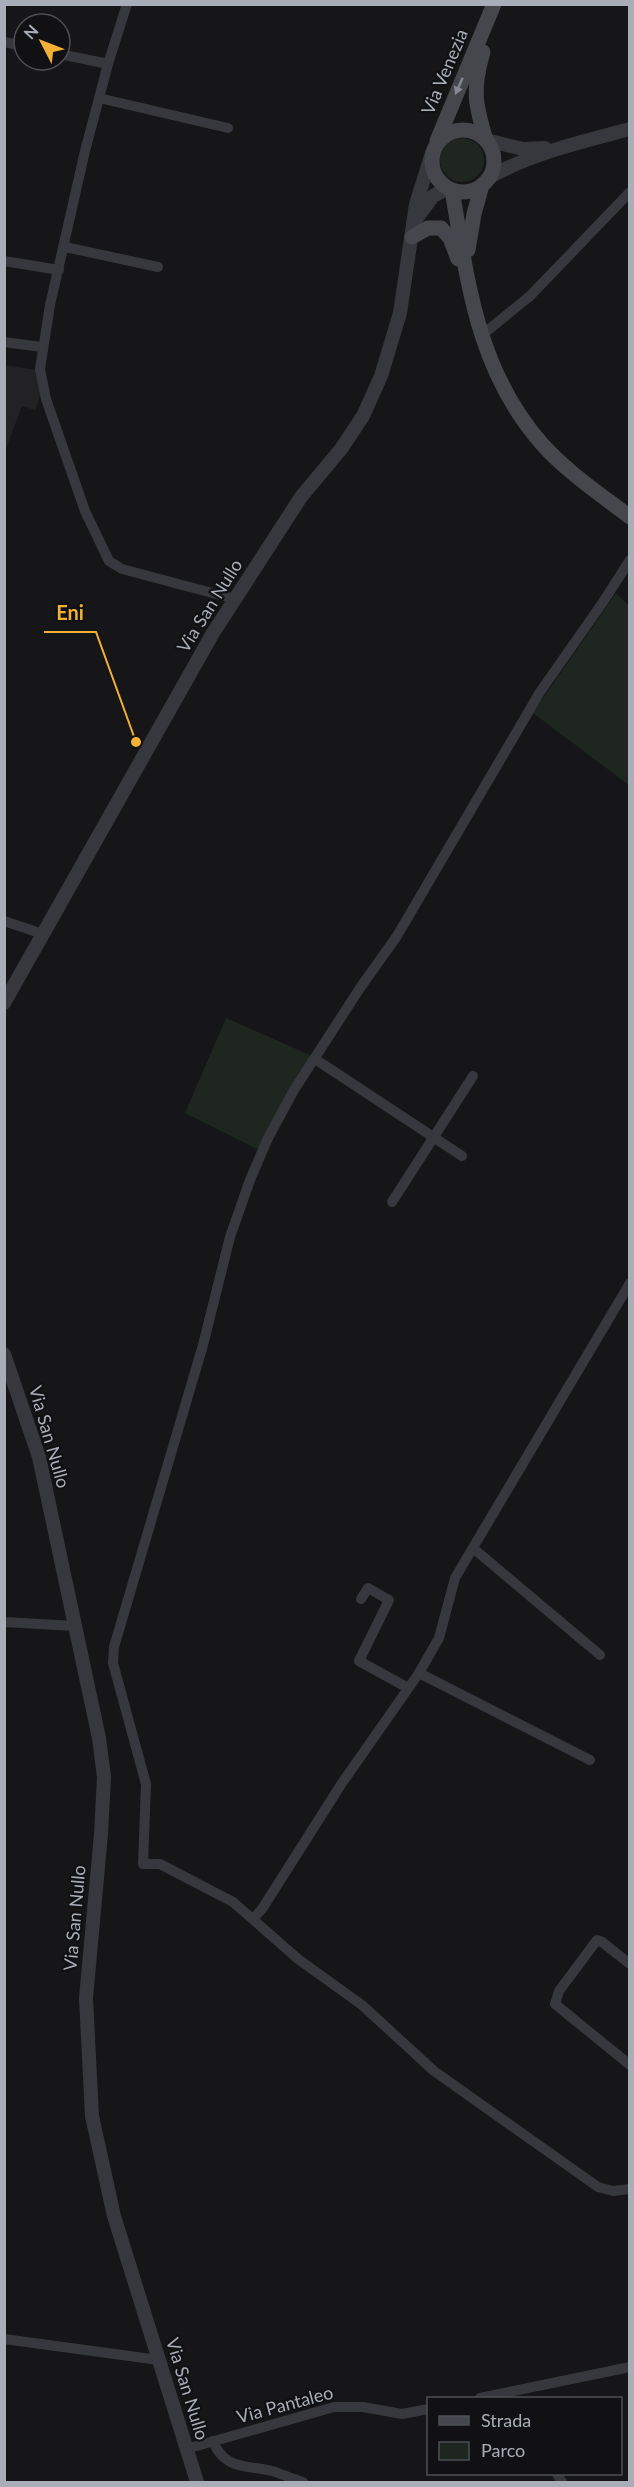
<svg xmlns="http://www.w3.org/2000/svg" width="634" height="2487" font-family="Lato,sans-serif">
<rect width="100%" height="100%" fill="#161618"/>
<path fill="#222225" d="M5,365L36,370L41,393L35,410L22,406L5,451Z"/>
<g fill="#1e261f">
<circle cx="462" cy="160" r="22"/>
<path d="M616,593L629,606V785L533,713Z"/>
<path d="M226,1018L312,1056L259,1150L185,1113Z"/>
</g>
<g fill="none" stroke-linecap="round" stroke-linejoin="round">
<g stroke="#37383d" stroke-width="10">
<path d="M127,4L108,64L85,151L50,305L40,369L46,399L85,511L109,561L122,569L235,599"/>
<path d="M4,42L24,46"/>
<path d="M60,54L108,64"/>
<path d="M99,98L228,128"/>
<path d="M65,247L158,267"/>
<path d="M4,261L59,270"/>
<path d="M482,335L530,296L630,192"/>
<path d="M4,342L42,347"/>
<path d="M630,560L603,602L540,692L397,936L360,988L294,1090L268,1138L250,1180L230,1237L203,1345L114,1647L113,1663L146,1784L143,1864H160L233,1902L298,1959L362,2005L434,2071L598,2187L613,2191L630,2189"/>
<path d="M4,921L43,934"/>
<path d="M315,1059L462,1156"/>
<path d="M392,1202L473,1076"/>
<path d="M473,1548L600,1655"/>
<path d="M361,1599L368,1588L389,1600L359,1661L408,1688"/>
<path d="M4,1622L75,1626"/>
<path d="M419,1673L590,1760"/>
<path d="M254,1918L262,1909L342,1783L419,1673L439,1638L455,1578L630,1283"/>
<path d="M630,1964L602,1942L597,1940L559,1991L555,2004L630,2065"/>
<path d="M4,2339L159,2360"/>
<path d="M480,2398L630,2367"/>
<path d="M213,2441C224,2470 247,2465 272,2471C282,2474 292,2479 303,2482"/>
<path d="M186,2449L334,2407H363L402,2414L428,2409"/>
<path d="M557,2474L562,2482"/>
</g>
<g stroke="#37383d" stroke-width="14">
<path d="M486,140L523,149L545,148"/>
<path d="M488,178C532,153 581,142 630,129"/>
<path d="M416,219L433,196L448,188"/>
<path d="M4,1003L213,633L301,497L341,449L363,416L381,376L400,313L416,204L432,153"/>
<path d="M4,1354L39,1457L99,1738L104,1777L101,1834L86,1998L92,2116L114,2216L197,2482"/>
</g>
<g stroke="#45474d" stroke-width="15">
<path d="M483,52C472,89 475,104 486,140"/>
<circle cx="463" cy="161" r="31"/>
<path d="M437,141L494,4"/>
<path d="M452,190C468,283 477,370 542,444C567,472 600,494 630,517"/>
<path d="M412,237L428,228H441L450,238L458,259"/>
<path d="M468,250L474,214L482,185"/>
</g>
</g>
<defs><path id="oneway-solid" d="M-6-.8H1V-3.2L6.5 0L1 3.2V.8H-6Z" transform="scale(1.5)"/></defs>
<use fill="#858993" href="#oneway-solid" transform="translate(459 86) rotate(114)"/>
<g text-anchor="middle" stroke-width="4.5" stroke-linejoin="round" paint-order="stroke">
<g font-size="18" fill="#a8adb8" stroke="#111113">
<text transform="translate(445 72) rotate(-67)" y="6">Via Venezia</text>
<text transform="translate(210 606) rotate(-58)" y="6">Via San Nullo</text>
<text transform="translate(49 1437) rotate(74)" y="6">Via San Nullo</text>
<text transform="translate(75 1918) rotate(-85)" y="6">Via San Nullo</text>
<text transform="translate(187 2389) rotate(73)" y="6">Via San Nullo</text>
<text transform="translate(285 2405) rotate(-15)" y="6">Via Pantaleo</text>
</g>
</g>
<path fill="none" stroke="#f2b134" stroke-width="2" d="M136 742L96 632H44"/>
<circle fill="#f2b134" stroke="#111113" stroke-width="2" cx="136" cy="742" r="6"/>
<g font-size="20" text-anchor="middle" font-weight="bold" fill="#f2b134" stroke="#111113" stroke-width="4.5" stroke-linejoin="round" paint-order="stroke">
<text x="70" y="620">Eni</text>
</g>
<rect width="634" height="2487" fill="none" stroke="#a8adb8" stroke-width="12"/>
<rect x="427" y="2397" width="195" height="78" fill="#111113" stroke="#4d4f55" stroke-width="1.5"/>
<rect x="439" y="2416" width="30" height="9" fill="#45474d" stroke="#4d4f55" stroke-width="1.5"/>
<text x="481" y="2427" font-size="18" fill="#a8adb8">Strada</text>
<rect x="439" y="2442" width="30" height="18" fill="#1e261f" stroke="#4d4f55" stroke-width="1.5"/>
<text x="481" y="2457" font-size="18" fill="#a8adb8">Parco</text>
<g transform="translate(42 42) rotate(312)"><circle r="28" fill="#111113" stroke="#4d4f55" stroke-width="1.5"/>
<path d="M0-4.5L10 22L0 15L-10 22Z" fill="#f2b134"/>
<text y="-9" font-size="16" font-weight="bold" text-anchor="middle" fill="#a8adb8">N</text>
</g>
</svg>
